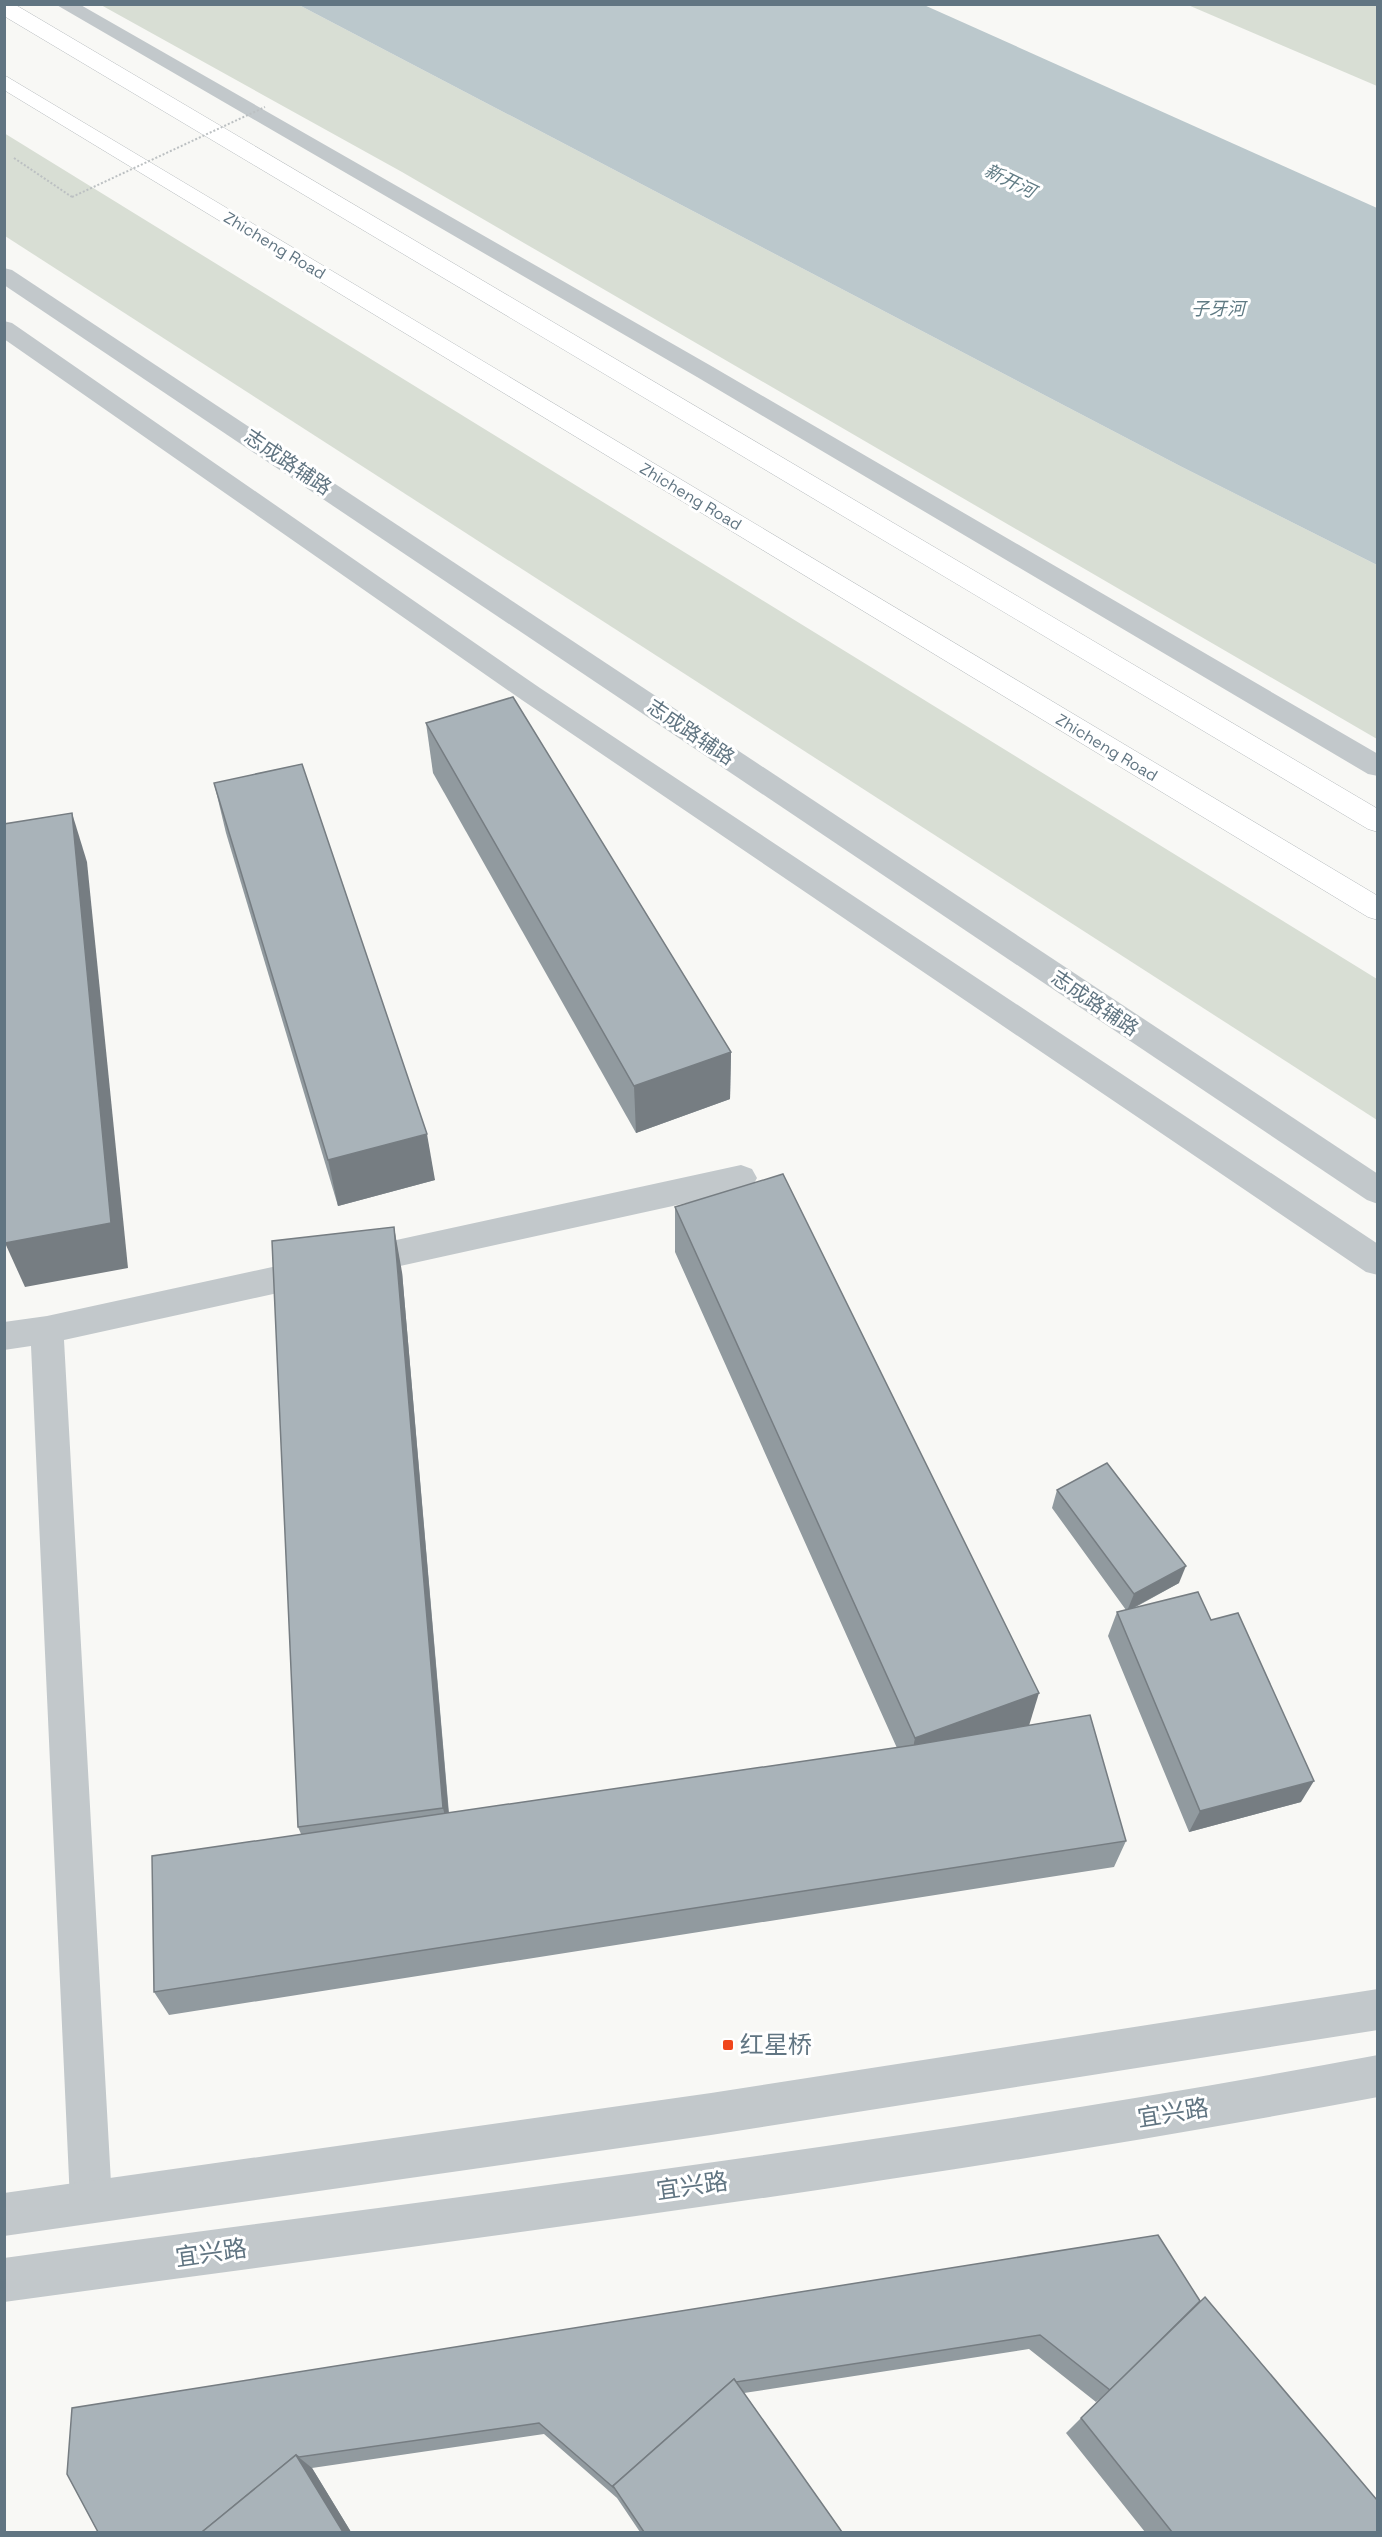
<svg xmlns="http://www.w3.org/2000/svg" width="1382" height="2537" font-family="'Space Grotesk','Noto Sans SC',sans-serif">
<rect width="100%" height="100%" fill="#f8f8f5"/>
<g fill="#d8ded4">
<path d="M101,5H299L1182,467L1377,565V739L402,172Z"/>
<path d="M1188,5H1377V86Z"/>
<path d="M4,133L1377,979V1120L5,236Z"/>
</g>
<path fill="#bbc8cc" d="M299,5H924L1377,208V565L1182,467Z"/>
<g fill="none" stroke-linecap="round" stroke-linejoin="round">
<defs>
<g id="trunk">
<path d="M4,4H14L1378,809V832L1368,829L4,16Z"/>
<path d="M4,75L1378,896V920L1368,917L4,90Z"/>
</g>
</defs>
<use href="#trunk" stroke="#b5babd" stroke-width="1"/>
<path stroke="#bcc0c2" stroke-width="2" stroke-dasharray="2 2" stroke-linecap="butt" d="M14,158L72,197"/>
<path fill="#c2c8cb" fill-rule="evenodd" d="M741,1165L752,1169L757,1178L752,1187L741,1191L64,1340L112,2201L106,2216L91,2222L76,2216L70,2201L31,1346L4,1350V1322L47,1316Z"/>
<path fill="#c2c8cb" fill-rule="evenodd" d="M55,4H79L713,367L1378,754V776L1368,774L697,377Z"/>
<g fill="#c2c8cb" fill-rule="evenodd">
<path d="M4,268L12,270L1378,1174V1204L1367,1200L4,285Z"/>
<path d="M4,321L12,323L540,688L1378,1244V1275L1366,1272L522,700L4,339Z"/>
<path d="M1378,1989V2030L711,2135L4,2236V2193L711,2093Z"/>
<path d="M1378,2055V2097C923,2183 463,2239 4,2302V2258C463,2195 923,2141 1378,2055Z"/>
</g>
<use href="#trunk" fill="#fff" fill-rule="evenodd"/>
<path stroke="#bcc0c2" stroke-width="2" stroke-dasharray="2 2" stroke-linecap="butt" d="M72,197L265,107"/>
</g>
<g fill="#919a9f">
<path d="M426,723L731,1052L730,1099L636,1133L433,773Z"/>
<path d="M214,783L435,1180L338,1206L226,833Z"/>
<path d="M675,1207L1029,1725L1126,1841L1114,1867L169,2015L154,1992L301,1834L298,1827L402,1272L449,1813L897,1748L675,1252Z"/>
<path d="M1057,1490L1179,1583L1134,1608L1211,1620L1301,1802L1189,1832L1108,1636L1117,1612L1126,1610L1052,1508Z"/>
<path d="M1200,2301L1377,2532H1145L1066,2433L1101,2398L1096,2402L1029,2349L744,2393L842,2532H640L617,2498L544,2434L312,2468L351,2532H98L67,2474Z"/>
</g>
<g fill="#767d82">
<path d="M72,813L87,862L128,1268L25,1287L5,1243Z"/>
<path d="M731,1052L730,1099L636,1133L634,1086Z"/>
<path d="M427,1134L435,1180L338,1206L328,1160Z"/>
<path d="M394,1227L402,1272L451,1841L443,1808Z"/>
<path d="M1186,1566L1179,1583L1127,1611L1134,1594Z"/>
<path d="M1039,1693L1028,1729L908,1773L915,1738Z"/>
<path d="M1314,1781L1301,1802L1189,1832L1200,1811Z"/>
<path d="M296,2455L312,2468L351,2532H343Z"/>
</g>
<g fill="#a9b3b9" stroke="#767d82" stroke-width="1.5">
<path d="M513,697L731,1052L634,1086L426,723Z"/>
<path d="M302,764L427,1134L328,1160L214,783Z"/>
<path d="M72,813L111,1223L5,1243L4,824Z"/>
<path d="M783,1174L1039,1693L915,1738L675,1207Z"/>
<path d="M394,1227L443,1808L298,1827L272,1241Z"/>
<path d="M1107,1463L1186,1566L1134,1594L1057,1490Z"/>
<path d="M1198,1592L1211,1620L1238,1613L1314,1781L1200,1811L1117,1612Z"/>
<path d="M1090,1715L1126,1841L154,1992L152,1856L914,1745Z"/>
<path d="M1158,2235L1200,2301L1110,2390L1040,2335L736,2382L734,2379L613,2486L614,2488L539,2423L299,2457L296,2455L202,2532H98L67,2474L72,2408Z"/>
<path d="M1205,2297L1377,2500V2532H1172L1081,2418Z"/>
<path d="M734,2379L842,2532H644L613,2486Z"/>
<path d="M296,2455L343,2532H202Z"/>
</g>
<rect fill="#f0461c" stroke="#fff" stroke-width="2" x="722" y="2039" width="12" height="12" rx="3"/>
<g text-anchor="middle" stroke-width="6" stroke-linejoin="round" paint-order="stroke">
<g font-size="16" fill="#617582" stroke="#fff">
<text transform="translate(275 245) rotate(31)" y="6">Zhicheng Road</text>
<text transform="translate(691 496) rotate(31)" y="6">Zhicheng Road</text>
<text transform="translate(1107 747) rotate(31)" y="6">Zhicheng Road</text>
</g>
<g font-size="18" font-style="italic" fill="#607b84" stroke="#fff">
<text transform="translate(1010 181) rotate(26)" y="6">新开河</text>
<text x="1218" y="315">子牙河</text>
</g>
<g font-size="20" fill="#617582" stroke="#fff">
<text transform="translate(288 462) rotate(34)" y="7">志成路辅路</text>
<text transform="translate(691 732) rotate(34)" y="7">志成路辅路</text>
<text transform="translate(1095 1003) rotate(34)" y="7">志成路辅路</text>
</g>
<g font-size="24" fill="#617582" stroke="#fff" text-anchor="start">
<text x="740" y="2053">红星桥</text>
</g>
<g font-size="24" fill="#617582" stroke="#fff">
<text transform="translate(1173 2113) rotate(-9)" y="8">宜兴路</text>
<text transform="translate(692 2186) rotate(-8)" y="8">宜兴路</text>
<text transform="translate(211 2253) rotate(-8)" y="8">宜兴路</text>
</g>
</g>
<rect width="1382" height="2537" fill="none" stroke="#617582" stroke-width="12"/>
</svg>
